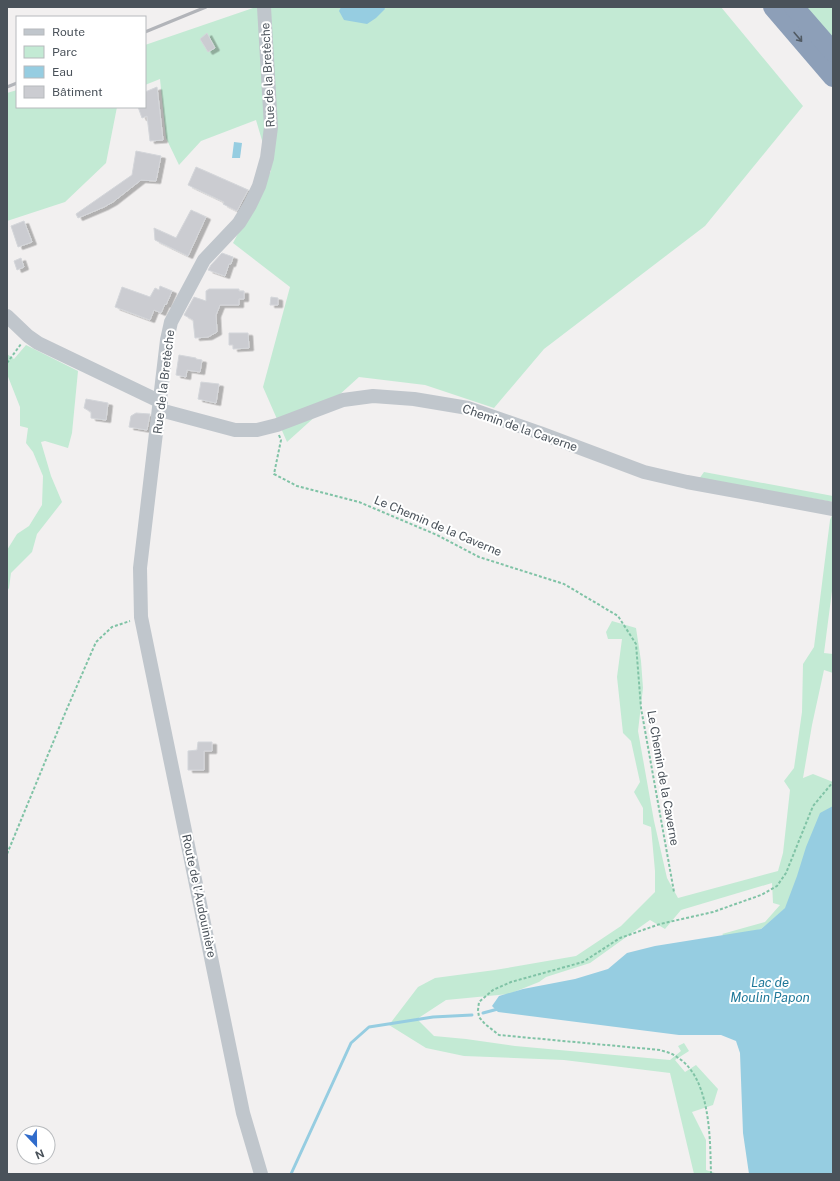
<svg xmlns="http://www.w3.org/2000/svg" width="840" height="1181" font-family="'Public Sans',sans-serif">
<defs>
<filter id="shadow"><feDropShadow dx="4.5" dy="2.5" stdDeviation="0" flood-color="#0004"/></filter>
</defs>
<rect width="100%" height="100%" fill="#f2f0f0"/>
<g fill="#c3ead4">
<path d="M256,7H721L803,106L705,226L544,349L494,408L425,385L359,377L287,442L263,387L290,287L233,243L271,171L256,120L201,141L179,165L166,138L160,79L145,85V45Z"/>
<path d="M804,7H833V41Z"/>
<path d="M17,90V107H117L106,163L65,202L7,221V93Z"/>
<path d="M26,345L78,371L72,433L68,448L45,441L41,442L51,476L62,502L37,534L32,552L11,573L9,588L7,591V550L17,534L29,526L42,505L43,476L33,452L26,443L28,428L20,426V407L7,374V354L14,359Z"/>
<path d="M704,472L833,496V502L699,479Z"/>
<path d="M833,513V583L824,653L833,654V673L824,670L812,725L803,778L813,774L833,782V807L802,894L761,929L727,938L722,934L765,922L780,905L773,903L772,883L681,910L665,929L650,920L590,963L546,977L539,982L509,994L446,1000L417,1019L434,1036L466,1039L515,1046L670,1060L681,1051L678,1046L684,1043L689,1051L675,1060L685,1072L696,1065L718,1089L713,1105L692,1112L706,1140V1170L718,1174H694L670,1073L564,1060L464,1056L426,1048L389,1025L418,987L435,978L495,970L576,956L621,926L655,892V871L651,827L643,824V808L634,792L640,782L631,741L623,733L617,677L622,639H608L606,632L612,621L636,628L641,661L643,688L638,731L654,821L667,878L678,898L778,871L783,853L790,790L784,781L794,768L802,712L803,664L814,647L830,520Z"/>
</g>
<g fill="#96cde1">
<path d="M341,7H384L385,9L376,18L367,24L344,20L339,11Z"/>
<path d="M234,142L242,143L240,158H232Z"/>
<path d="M833,806V1174H749L743,1133L740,1053L736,1041L721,1035H679L498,1012L492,1006L499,996L523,989L575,979L608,969L627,953L655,946L761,929L785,908L797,876L806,847L820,813Z"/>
</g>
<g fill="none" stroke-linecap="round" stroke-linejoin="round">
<g stroke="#96cde1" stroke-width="3">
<path d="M483,1013L498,1009"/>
<path d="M291,1174L351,1043L369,1027L433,1017L472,1015"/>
</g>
</g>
<g fill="#cbccd1" stroke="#d4d6da" filter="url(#shadow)">
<path d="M207,33L215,48L208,52L200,39Z"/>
<path d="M157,87L163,140L150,141L147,116L142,118L138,107H145V92Z"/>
<path d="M136,151L161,156L156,181L141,180L113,202L104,207L78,218L76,214L132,175Z"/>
<path d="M196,167L248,190L237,211L223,204L224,202L188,185Z"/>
<path d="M191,210L206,217L188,256L155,240L154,228L176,238Z"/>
<path d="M24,221L32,242L18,247L11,226Z"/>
<path d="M222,253L233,257L231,264H229L225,276L208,270L211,265Z"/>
<path d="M21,258L24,267L17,270L14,261Z"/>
<path d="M160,286L172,291L166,305L165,304L161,313L154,310L150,320L115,307L122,287L150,297L155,288L159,290Z"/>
<path d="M209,289H239V291H244V299H239V305H220L216,315L217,332L208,337L195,338L193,320L184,315L194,297L206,301V291Z"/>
<path d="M271,297L278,298V305H270Z"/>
<path d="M229,333H248L249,348L233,349V345H229Z"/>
<path d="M179,355L196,358V359L202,360L200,372L187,370L186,377L176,375Z"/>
<path d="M201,382L219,384L216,403L198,399Z"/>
<path d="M86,399L108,403L106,420L91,418V412L84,408Z"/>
<path d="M136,413L150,414L147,430L129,427L131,416Z"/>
<path d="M198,742H212V751H204V770H188V751L197,750Z"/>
</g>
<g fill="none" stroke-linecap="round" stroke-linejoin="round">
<g stroke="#80c3a6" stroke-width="2" stroke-dasharray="3 2" stroke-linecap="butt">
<path d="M7,363L21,344"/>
<path d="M279,435L281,440L274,474L297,486L359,502L437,535L479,557L564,584L618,616L636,644L641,708L674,892"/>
<path d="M7,854L66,711L96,642L112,627L130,621"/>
<path d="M711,1174C710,1139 711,1078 677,1057C672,1053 666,1052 660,1050L499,1035L485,1024L479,1017L478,1010L479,1002L493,990L511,982L583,962L620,938L660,924L713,912L761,895L777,886L786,873L813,806L833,782"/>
</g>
<g stroke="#c0c6cc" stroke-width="14">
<path d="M7,316L28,336L38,343L161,402"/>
<path d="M160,410L235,430H257L277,425L343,400L373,396L414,399L468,408L540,433L644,472L687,482L833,509"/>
<path d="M261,1174L243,1113L141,617L140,568L167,340L171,322L204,260L239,223L250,205L259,186L267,158L271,127L264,7"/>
</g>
<g stroke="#8d9fb8" stroke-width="20">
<path d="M773,7L833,77"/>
<path d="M794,7L833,52"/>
</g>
<g stroke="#b2b4b9" stroke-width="3">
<path d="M145,32L206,7"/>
<path d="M7,87L17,83"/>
</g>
</g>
<defs><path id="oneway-shaft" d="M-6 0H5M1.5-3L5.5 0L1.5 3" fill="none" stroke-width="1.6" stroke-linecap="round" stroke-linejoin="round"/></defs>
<use stroke="#515a63" href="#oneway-shaft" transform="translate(798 37) rotate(50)"/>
<g text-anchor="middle" stroke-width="4" stroke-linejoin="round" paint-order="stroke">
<g font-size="12" fill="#4a525a" stroke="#fff">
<text transform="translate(268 75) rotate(-93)" y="4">Rue de la Bretèche</text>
<text transform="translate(164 382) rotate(-83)" y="4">Rue de la Bretèche</text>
<text transform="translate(520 428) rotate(19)" y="4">Chemin de la Caverne</text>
<text transform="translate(438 526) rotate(23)" y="4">Le Chemin de la Caverne</text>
<text transform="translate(663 778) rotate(80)" y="4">Le Chemin de la Caverne</text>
<text transform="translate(199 896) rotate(78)" y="4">Route de l'Audouinière</text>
</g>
<g font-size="13" font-style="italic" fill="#1e7899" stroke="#fff">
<text x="770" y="987">Lac de<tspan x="770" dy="15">Moulin Papon</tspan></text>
</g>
</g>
<rect width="840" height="1181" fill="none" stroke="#4a525a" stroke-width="16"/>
<rect x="16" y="16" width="130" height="92" fill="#ffffff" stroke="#b7babd"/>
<rect x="24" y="29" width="20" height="6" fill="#c0c6cc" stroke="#b7babd"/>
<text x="52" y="36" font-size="12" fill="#4a525a">Route</text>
<rect x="24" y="46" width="20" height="12" fill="#c3ead4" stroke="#b7babd"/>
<text x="52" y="56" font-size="12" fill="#4a525a">Parc</text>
<rect x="24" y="66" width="20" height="12" fill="#96cde1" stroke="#b7babd"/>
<text x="52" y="76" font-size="12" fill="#4a525a">Eau</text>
<rect x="24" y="86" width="20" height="12" fill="#cbccd1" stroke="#b7babd"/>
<text x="52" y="96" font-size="12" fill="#4a525a">Bâtiment</text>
<g transform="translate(36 1145) rotate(158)"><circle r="19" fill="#ffffff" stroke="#b7babd"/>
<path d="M0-3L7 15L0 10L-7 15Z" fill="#306bcb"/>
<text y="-6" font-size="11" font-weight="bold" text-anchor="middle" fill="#4a525a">N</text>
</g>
</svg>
